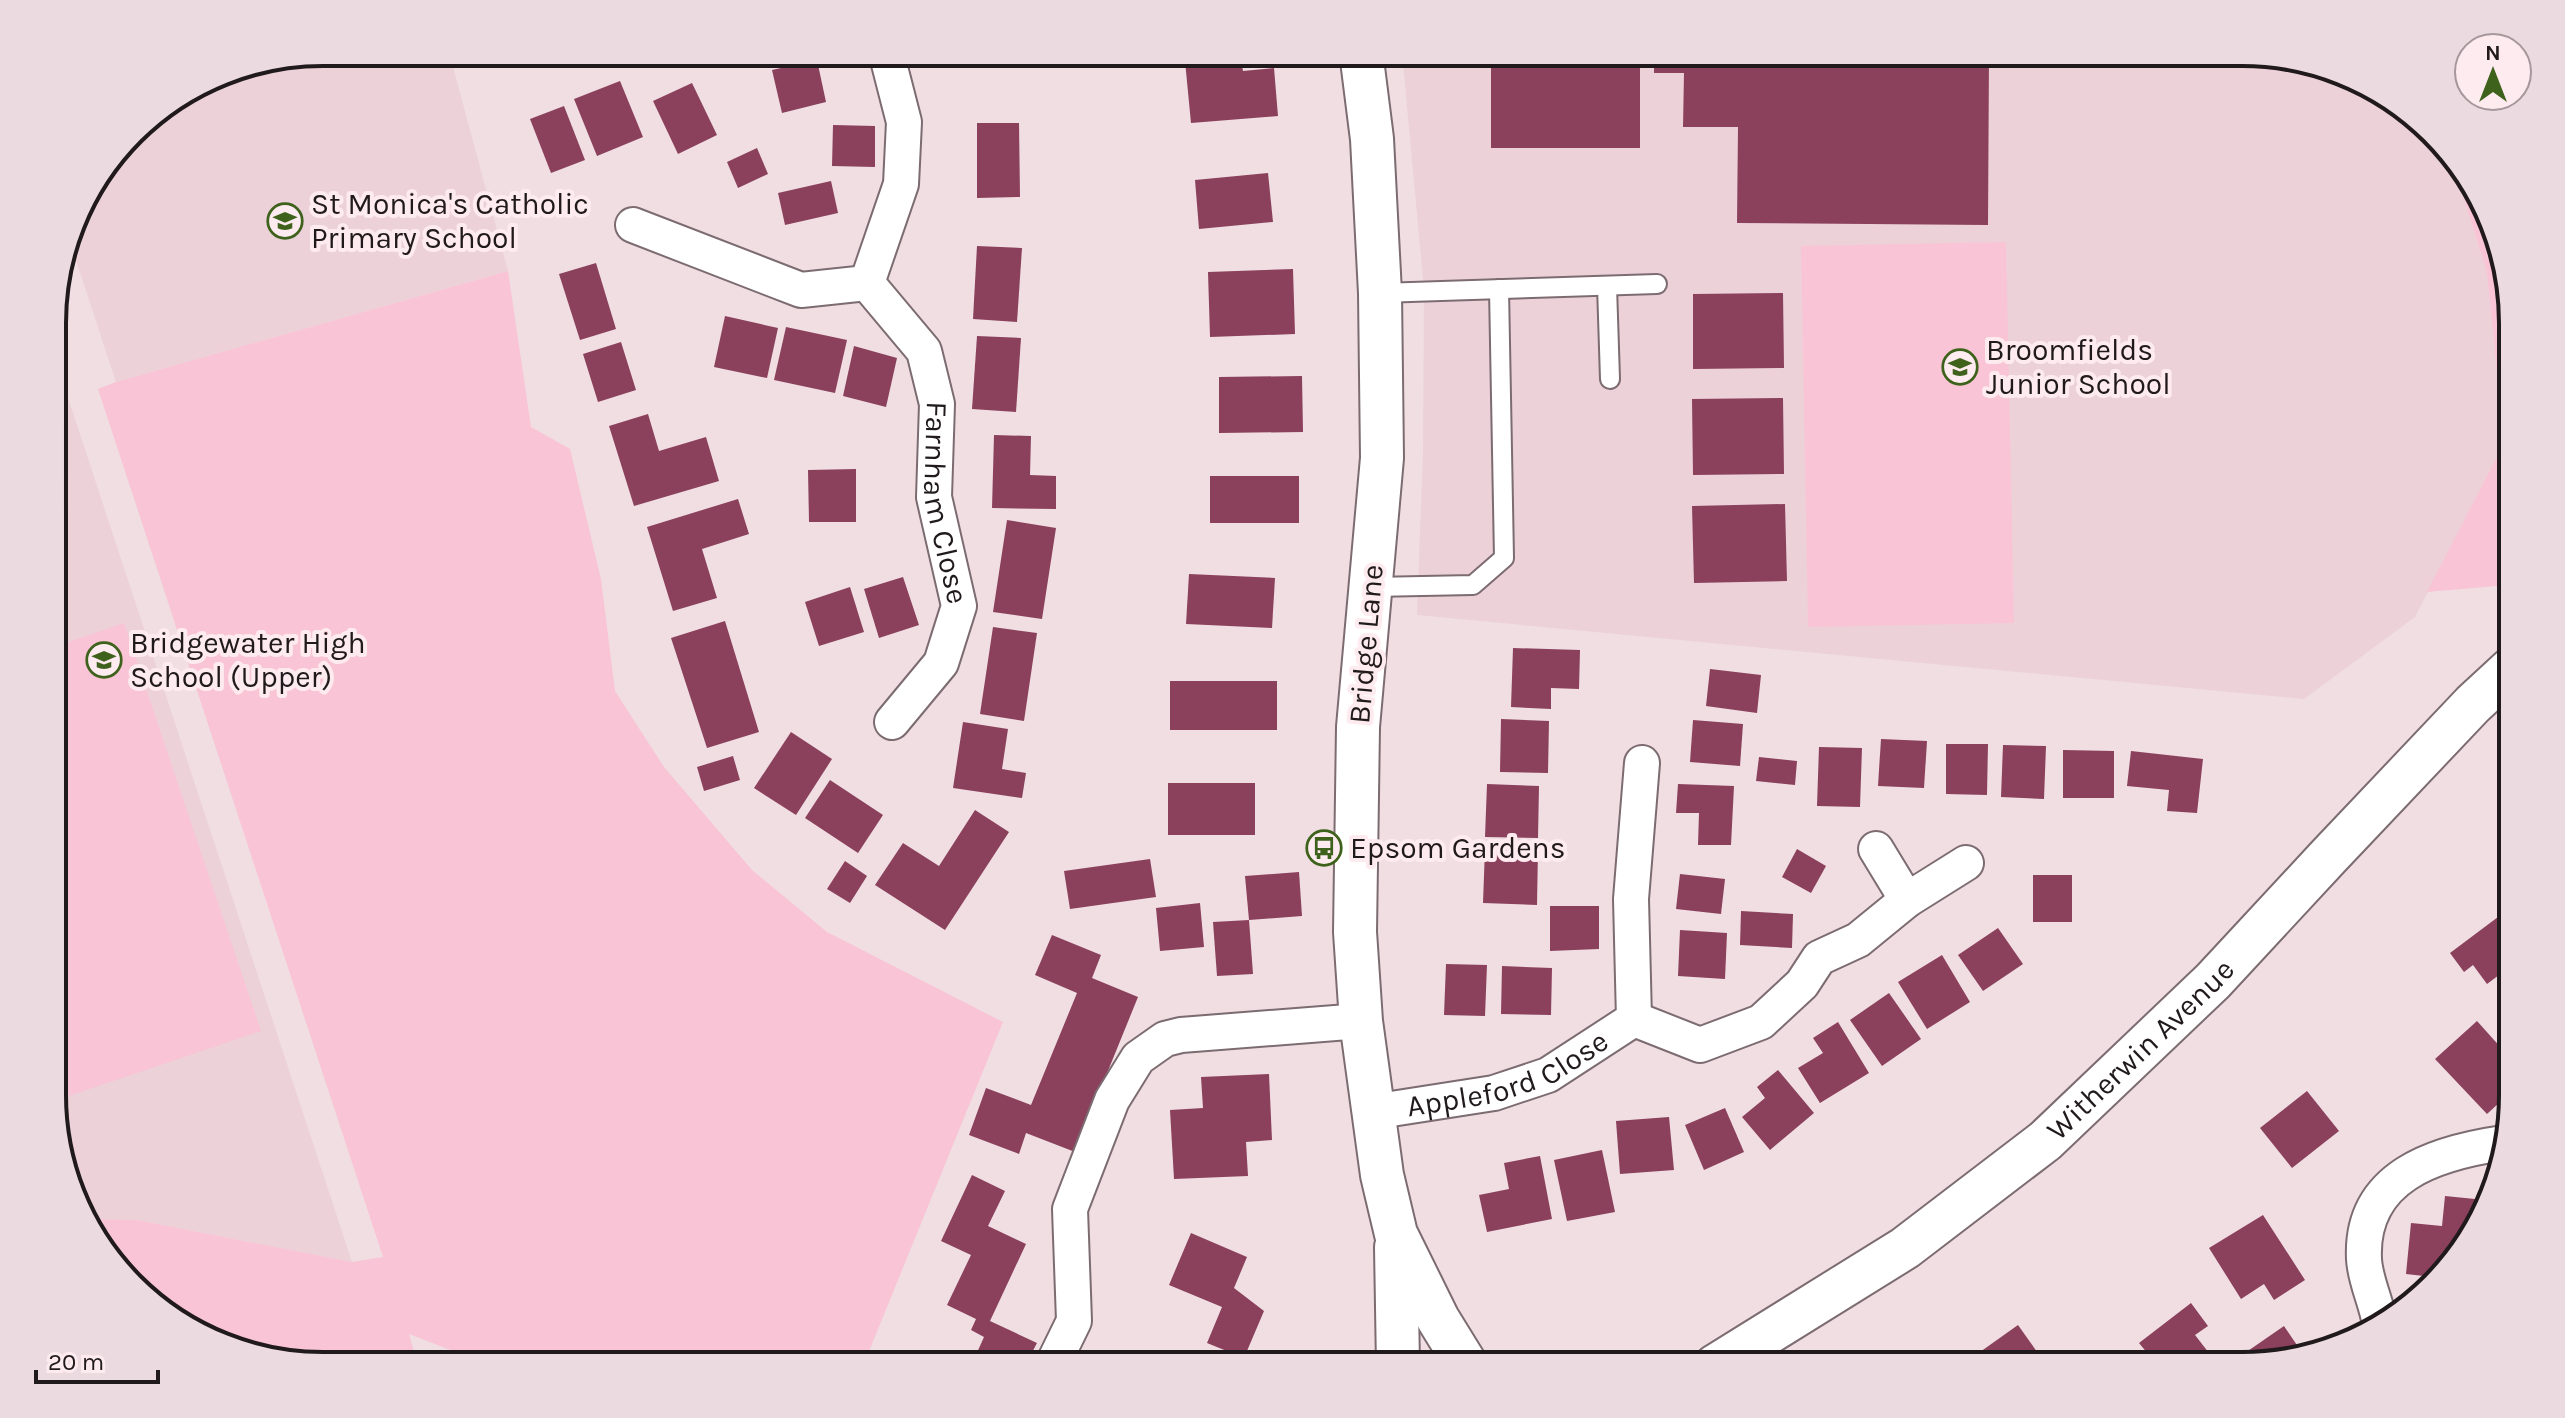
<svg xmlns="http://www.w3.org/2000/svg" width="2565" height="1418" font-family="Karla,sans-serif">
<rect width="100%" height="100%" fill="#f0dee3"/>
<g fill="#ecd1d9">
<path d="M323,52H457L453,67L508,271L116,382L69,239L80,203L144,120L220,72Z"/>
<path d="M1402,52H2242L2377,88L2451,157L2487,273L2504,443L2415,617L2304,699L1417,615L1423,453L1424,290Z"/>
<path d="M54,355L352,1262L137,1220L88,1219L54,1130Z"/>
</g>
<g fill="#f9c4d5">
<path d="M2451,157L2468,173L2512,305V582L2508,585L2427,592L2504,443L2487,273Z"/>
<path d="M2006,242L2014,623L1808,627L1801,246Z"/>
<path d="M508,271L531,427L570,449L601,579L615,691L664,767L752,870L827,932L1003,1022L863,1366H492L409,1334L418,1366H323L188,1330L98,1246L88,1219L137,1220L352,1262L383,1257L98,389L116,382Z"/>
<path d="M124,623L261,1031L54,1101V647Z"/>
</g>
<g fill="#8b405c">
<path d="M963,52H1008L1009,59L966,66Z"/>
<path d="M1211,52H1248L1250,58L1241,60L1243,71L1274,68L1278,116L1191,123L1185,61L1213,59Z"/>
<path d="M1536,52L1640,54V148H1491V54H1536Z"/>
<path d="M1654,52H1989L1988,225L1737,223L1738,127H1683L1684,73H1654Z"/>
<path d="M817,60L826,102L782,113L772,70Z"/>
<path d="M620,81L643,137L597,156L574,99Z"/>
<path d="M692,83L717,135L678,154L653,101Z"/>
<path d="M564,106L585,160L551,173L530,119Z"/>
<path d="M977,123H1019L1020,197L977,198Z"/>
<path d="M833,125L875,126V167L832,166Z"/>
<path d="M757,148L768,174L738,188L727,162Z"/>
<path d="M1268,173L1273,222L1199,229L1195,180Z"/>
<path d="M831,181L838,213L785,225L778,193Z"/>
<path d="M977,246L1022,248L1017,322L973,319Z"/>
<path d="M596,263L616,329L580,340L559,274Z"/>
<path d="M1293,269L1295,334L1210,337L1208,272Z"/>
<path d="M1783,293L1784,368L1693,369V294Z"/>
<path d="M725,316L778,328L767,378L714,367Z"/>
<path d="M786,327L847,340L835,393L774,380Z"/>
<path d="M977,336L1021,338L1016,412L972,409Z"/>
<path d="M621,342L636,390L598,402L583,354Z"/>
<path d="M854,346L897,358L886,407L843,396Z"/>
<path d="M1302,376L1303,432L1219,433V377Z"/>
<path d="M1783,398L1784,474L1693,475L1692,399Z"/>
<path d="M648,414L659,451L706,437L719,481L634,506L609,426Z"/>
<path d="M994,435L1031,436L1030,475L1056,476V509L992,508Z"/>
<path d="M856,469V522H809L808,470Z"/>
<rect x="1210" y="476" width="89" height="47"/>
<path d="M738,499L749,534L702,549L717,598L673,611L647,527Z"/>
<path d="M1785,504L1787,581L1694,583L1692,506Z"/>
<path d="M1007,520L1056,528L1042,619L993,612Z"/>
<path d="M1189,574L1275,578L1272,628L1186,624Z"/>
<path d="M903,577L919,625L879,638L864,589Z"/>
<path d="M850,587L864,632L819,646L805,602Z"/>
<path d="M725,621L759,732L707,748L671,638Z"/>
<path d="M993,627L1037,633L1024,721L980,714Z"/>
<path d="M1513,648L1580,650L1579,689L1551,688V709L1511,707Z"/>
<path d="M1710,669L1761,675L1757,713L1706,706Z"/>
<rect x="1170" y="681" width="107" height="49"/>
<path d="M1501,719L1549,721L1548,773L1500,772Z"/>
<path d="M1693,720L1743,724L1740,766L1690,762Z"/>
<path d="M963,722L1008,729L1002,769L1026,773L1022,798L953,788Z"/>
<path d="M791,732L832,759L796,815L754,788Z"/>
<path d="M1881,739L1927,741L1924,788L1878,786Z"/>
<path d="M1946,744H1988L1987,795L1946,794Z"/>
<path d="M2003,745L2046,746L2044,799L2001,797Z"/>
<path d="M1819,747L1862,748L1860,807L1817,806Z"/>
<path d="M2063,750L2114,751V798H2063Z"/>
<path d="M2131,751L2203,759L2197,813L2167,811L2169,790L2127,786Z"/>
<path d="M733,756L740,780L704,791L697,767Z"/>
<path d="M1759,757L1797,761L1795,785L1756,781Z"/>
<path d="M830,780L883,815L858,853L805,818Z"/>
<rect x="1168" y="783" width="87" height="52"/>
<path d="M1487,784L1539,786L1538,838L1485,837Z"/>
<path d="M1678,784L1734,786L1731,845H1698L1699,813H1676Z"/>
<path d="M975,810L1009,832L945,930L875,885L903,843L939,866Z"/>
<path d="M1485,848L1538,849L1537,905L1483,903Z"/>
<path d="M1797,849L1826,866L1811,893L1782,877Z"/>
<path d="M1150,859L1156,897L1070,909L1064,871Z"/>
<path d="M845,861L867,876L850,903L827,889Z"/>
<path d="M1299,872L1302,916L1249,920L1245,876Z"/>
<path d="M1680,874L1725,879L1721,914L1676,909Z"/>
<rect x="2033" y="875" width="39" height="47"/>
<path d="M1200,903L1204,947L1160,951L1156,908Z"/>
<path d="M1550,906H1599V949L1550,951Z"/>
<path d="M1741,911L1793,914L1792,948L1740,945Z"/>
<path d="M2502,914L2512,929V985L2503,972L2487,984L2473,965L2464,972L2450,953Z"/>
<path d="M1249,920L1253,974L1217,976L1213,922Z"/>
<path d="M1998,928L2023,964L1983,991L1958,955Z"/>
<path d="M1680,930L1727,933L1725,979L1678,976Z"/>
<path d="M1052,935L1101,955L1092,978L1138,997L1075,1152L1026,1133L1019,1154L969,1135L986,1088L1031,1105L1077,993L1035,975Z"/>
<path d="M1942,955L1970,1002L1927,1029L1898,982Z"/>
<path d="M1446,964L1487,965L1485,1016L1444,1015Z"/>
<path d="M1502,966L1552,968L1551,1015L1501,1014Z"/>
<path d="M1889,993L1921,1039L1882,1066L1850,1020Z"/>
<path d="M2477,1021L2512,1060V1091L2487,1114L2435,1059Z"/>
<path d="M1838,1022L1869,1073L1820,1103L1798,1068L1823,1053L1813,1038Z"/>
<path d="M1778,1070L1814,1113L1770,1150L1742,1117L1765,1098L1757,1087Z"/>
<path d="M1269,1074L1272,1140L1246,1142L1248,1176L1174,1179L1170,1110L1203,1108L1201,1077Z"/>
<path d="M2307,1091L2339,1131L2292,1168L2260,1128Z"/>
<path d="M1725,1108L1744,1152L1704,1170L1685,1125Z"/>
<path d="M1669,1117L1674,1170L1620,1174L1616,1121Z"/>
<path d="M1602,1150L1615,1212L1567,1221L1554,1160Z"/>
<path d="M1540,1156L1552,1219L1487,1232L1479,1195L1509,1189L1504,1163Z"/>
<path d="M972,1175L1005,1191L988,1226L1026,1244L990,1321L1037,1343L1025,1366H971L984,1337L971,1330L976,1319L947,1305L971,1255L941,1241Z"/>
<path d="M2445,1196L2475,1199L2472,1235L2433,1277L2406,1274L2411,1223L2442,1226Z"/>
<path d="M2263,1215L2305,1280L2274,1300L2264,1284L2241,1299L2209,1248Z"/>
<path d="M1191,1233L1247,1257L1234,1288L1264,1311L1244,1358L1207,1343L1222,1307L1169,1285Z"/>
<path d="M2191,1303L2208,1326L2195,1335L2209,1353L2201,1360L2205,1365H2157L2139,1343Z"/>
<path d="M2018,1325L2047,1366H1990L1980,1352Z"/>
<path d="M2284,1326L2301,1351L2259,1365H2249L2242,1355Z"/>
</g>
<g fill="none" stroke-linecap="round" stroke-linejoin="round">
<defs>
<g id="service">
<path d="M1607,286L1610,379"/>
<path d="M1380,293L1657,284"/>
<path d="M1372,587L1473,585L1504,558L1499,289"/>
</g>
<g id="minor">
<path id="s1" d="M886,52L904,122L901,184L867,283L924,351L937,404L934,497L959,606L941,663L892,722"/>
<path d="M633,225L801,290L867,283"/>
<path d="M1876,849L1907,900"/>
<path d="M1634,1019L1700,1045L1761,1022L1802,984L1819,958L1858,940L1907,900L1966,863"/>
<path id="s2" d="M1372,1112L1494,1093L1548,1075L1634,1019L1631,899L1642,763"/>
<path d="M2380,1325C2377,1303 2365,1281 2364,1259C2360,1176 2435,1153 2503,1143"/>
<path d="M1052,1366L1074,1321L1070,1209L1112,1100L1138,1058L1165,1039L1181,1035L1361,1021"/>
</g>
<g id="tertiary">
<path d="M1361,52L1372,139L1380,293L1382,458L1358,727L1355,932L1361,1021L1382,1175L1396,1234L1438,1319L1467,1366"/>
<path d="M1396,1247L1398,1366"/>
<path id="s3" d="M1715,1366L1905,1248L2045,1141L2213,981L2328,857L2473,704L2512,668"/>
</g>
</defs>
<use href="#service" stroke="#7c6c71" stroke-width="22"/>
<use href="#minor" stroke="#7c6c71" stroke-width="38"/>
<use href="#tertiary" stroke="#7c6c71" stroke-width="46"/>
<use href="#service" stroke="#fff" stroke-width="18"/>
<use href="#minor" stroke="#fff" stroke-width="34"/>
<use href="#tertiary" stroke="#fff" stroke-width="42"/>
</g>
<defs>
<symbol id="school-ring" viewBox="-11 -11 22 22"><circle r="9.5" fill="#fdebf0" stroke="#3e621b" stroke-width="1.5"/><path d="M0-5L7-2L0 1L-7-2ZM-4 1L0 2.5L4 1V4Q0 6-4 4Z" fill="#3e621b"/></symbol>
<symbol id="bus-ring" viewBox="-11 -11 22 22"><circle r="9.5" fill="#fdebf0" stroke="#3e621b" stroke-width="1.5"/><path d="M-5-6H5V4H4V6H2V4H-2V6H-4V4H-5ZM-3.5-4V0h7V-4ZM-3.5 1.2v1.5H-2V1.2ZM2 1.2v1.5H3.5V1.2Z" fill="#3e621b"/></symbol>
</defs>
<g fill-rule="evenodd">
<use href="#school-ring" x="265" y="201" width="40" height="40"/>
<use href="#school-ring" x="1940" y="347" width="40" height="40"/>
<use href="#school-ring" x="84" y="640" width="40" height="40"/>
<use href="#bus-ring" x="1304" y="828" width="40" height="40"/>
</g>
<g text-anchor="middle" stroke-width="8" stroke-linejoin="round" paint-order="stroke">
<g font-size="30" fill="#211a1c" stroke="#fdebf0" text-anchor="start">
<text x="311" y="214">St Monica's Catholic<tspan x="311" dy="34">Primary School</tspan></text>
<text x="1986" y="360">Broomfields<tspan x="1986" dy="34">Junior School</tspan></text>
<text x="130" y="653">Bridgewater High<tspan x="130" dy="34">School (Upper)</tspan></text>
<text x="1350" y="858">Epsom Gardens</text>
</g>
<g font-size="30" fill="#211a1c" stroke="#fdebf0">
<text dy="10" stroke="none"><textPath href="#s1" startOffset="482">Farnham Close</textPath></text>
<text transform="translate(1366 644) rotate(-85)" y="10">Bridge Lane</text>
<text dy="10" stroke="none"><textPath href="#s3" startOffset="532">Witherwin Avenue</textPath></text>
<text dy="10" stroke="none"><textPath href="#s2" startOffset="142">Appleford Close</textPath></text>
</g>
</g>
<path d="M0 0H2565V1418H0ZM323 66H2242A257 257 0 0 1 2499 323V1095A257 257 0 0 1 2242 1352H323A257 257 0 0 1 66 1095V323A257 257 0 0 1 323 66Z" fill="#ebdadf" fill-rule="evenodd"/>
<path fill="none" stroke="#211a1c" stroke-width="4" d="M323 66H2242A257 257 0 0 1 2499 323V1095A257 257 0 0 1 2242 1352H323A257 257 0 0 1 66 1095V323A257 257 0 0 1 323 66Z"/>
<g transform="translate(2493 72)"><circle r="38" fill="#fdebf0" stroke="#a5979b" stroke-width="2"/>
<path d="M0-6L14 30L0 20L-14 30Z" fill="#3e621b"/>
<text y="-12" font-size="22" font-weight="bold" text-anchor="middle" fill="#211a1c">N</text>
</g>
<path d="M36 1370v12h122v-12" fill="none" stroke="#211a1c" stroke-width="4"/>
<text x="48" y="1370" font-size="24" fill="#211a1c" stroke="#fdebf0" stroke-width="6" paint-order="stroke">20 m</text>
</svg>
